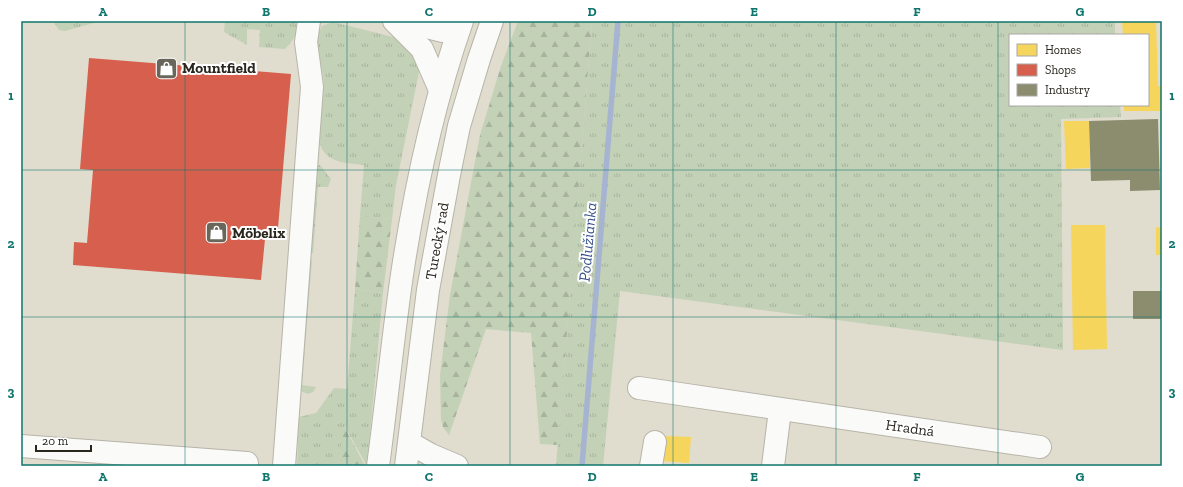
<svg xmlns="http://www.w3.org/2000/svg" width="1183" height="487" font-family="'Zilla Slab',serif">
<defs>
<pattern id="grass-tufts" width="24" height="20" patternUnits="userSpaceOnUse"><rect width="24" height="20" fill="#c3d1b7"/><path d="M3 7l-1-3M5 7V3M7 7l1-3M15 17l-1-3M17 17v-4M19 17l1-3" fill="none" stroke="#a8b39d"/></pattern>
<pattern id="forest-firs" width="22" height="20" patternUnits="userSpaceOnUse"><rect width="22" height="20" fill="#c3d1b7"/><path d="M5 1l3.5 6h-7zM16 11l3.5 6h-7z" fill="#a8b39d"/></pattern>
</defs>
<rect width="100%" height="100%" fill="#e0dcce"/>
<g fill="url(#grass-tufts)">
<path d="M53,21H101L65,31L59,30Z"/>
<path d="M225,21H296C297,35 295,39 285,49L259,47L260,30L247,29V45L224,32Z"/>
<path d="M592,21H1115V35H1010V105H1120L1121,117L1061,119L1063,350L620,291L603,466H556Z"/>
<path d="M333,22L401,39L413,48L420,67L396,185L392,219L360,216L364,165C349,163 329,164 321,147C316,136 323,100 324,86C324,65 311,45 322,26Z"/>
<path d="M317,165H320L331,179L328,187H318L313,253H309Z"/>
<path d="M309,259L312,260L302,385L316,387L313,392L308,394L300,391Z"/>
<path d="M355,289L383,293L367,466L345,427L338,466H297L299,417L316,413L334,388L347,389Z"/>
</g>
<g fill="url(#forest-firs)">
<path d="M518,21H592L558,445L540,444L531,333L486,329L449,435L443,427L441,419L440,375L450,295L480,135L501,66Z"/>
<path d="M360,216L392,219L383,293L355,289Z"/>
<path d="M344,426L365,466H338Z"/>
</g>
<g fill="#f6d55c">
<path d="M1122,21H1156L1158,86H1162V111H1124V105H1148V35H1123Z"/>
<path d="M1064,121H1089L1090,168L1066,169Z"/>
<path d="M1071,225H1105L1107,349L1073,350Z"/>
<path d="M1156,227L1162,228V255H1156Z"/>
<path d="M664,436L691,437L689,463L661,461Z"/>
</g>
<path fill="#d6604d" d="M89,58L291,74L277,240L265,239L261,280L73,265L74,242L87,243L93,170L80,169Z"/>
<g fill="#8c8c6e">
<path d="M1158,119L1160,190L1130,191V180L1091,181L1089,121Z"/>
<rect x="1133" y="291" width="29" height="28"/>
</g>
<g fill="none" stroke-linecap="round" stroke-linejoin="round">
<path stroke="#a6b4d2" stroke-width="5.5" d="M582,466L618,21"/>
<defs>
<g id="minor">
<path d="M639,388L1040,447"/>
<path d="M410,443L431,455L457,466"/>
<path d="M21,446L247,463"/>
<path d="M284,466L312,87L306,42L309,21"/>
<path d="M651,466L655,442"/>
<path d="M773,466L780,410"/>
</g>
<g id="major">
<path d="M394,21L422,49L440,90"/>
<path d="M402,21L443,31L459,29"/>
<path d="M378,466C387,400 393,334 403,268C416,184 434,101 462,21"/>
<path d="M406,466L428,290L449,175L459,126L479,59L492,21"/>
</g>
</defs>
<use href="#minor" stroke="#b7b4a9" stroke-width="24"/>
<use href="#major" stroke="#b7b4a9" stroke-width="24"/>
<use href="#minor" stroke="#fafaf8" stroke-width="22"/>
<use href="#major" stroke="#fafaf8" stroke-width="22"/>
</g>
<path fill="none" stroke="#0f766e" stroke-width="1" stroke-opacity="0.55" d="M185,21V466M347,21V466M510,21V466M673,21V466M836,21V466M998,21V466M21,170H1162M21,317H1162"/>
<defs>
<symbol id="shop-square" viewBox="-11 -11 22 22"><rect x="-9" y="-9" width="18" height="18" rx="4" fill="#69665b" stroke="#fff"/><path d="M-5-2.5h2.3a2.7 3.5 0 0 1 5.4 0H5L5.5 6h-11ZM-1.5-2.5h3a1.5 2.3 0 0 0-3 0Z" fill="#fff"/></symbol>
</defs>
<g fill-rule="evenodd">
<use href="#shop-square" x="154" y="56" width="25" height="25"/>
<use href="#shop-square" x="204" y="220" width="25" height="25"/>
</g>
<g text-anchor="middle" stroke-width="4" stroke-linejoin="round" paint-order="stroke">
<g font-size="15" font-weight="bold" fill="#29261d" stroke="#fff" text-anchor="start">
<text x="182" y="73">Mountfield</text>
<text x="232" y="238">Möbelix</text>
</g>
<g font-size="15" fill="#29261d" stroke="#fff">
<text transform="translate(437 241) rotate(-80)" y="5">Turecký rad</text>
<text transform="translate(910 428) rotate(8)" y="5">Hradná</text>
</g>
<g font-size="16" font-style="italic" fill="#35508c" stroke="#fff">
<text transform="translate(587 242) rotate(-85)" y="6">Podlužianka</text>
</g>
</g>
<rect width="1183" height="487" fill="none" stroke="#ffffff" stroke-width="44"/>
<rect x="1009" y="34" width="140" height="72" fill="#ffffff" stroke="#a9a8a5"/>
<rect x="1017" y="44" width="20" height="12" fill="#f6d55c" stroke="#a9a8a5"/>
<text x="1045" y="54" font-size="12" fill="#29261d">Homes</text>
<rect x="1017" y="64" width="20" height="12" fill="#d6604d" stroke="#a9a8a5"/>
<text x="1045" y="74" font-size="12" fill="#29261d">Shops</text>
<rect x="1017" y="84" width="20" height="12" fill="#8c8c6e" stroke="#a9a8a5"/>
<text x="1045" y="94" font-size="12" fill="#29261d">Industry</text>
<path d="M36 445v6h55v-6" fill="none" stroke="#29261d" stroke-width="2"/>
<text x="42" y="445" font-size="12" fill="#29261d" stroke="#ffffff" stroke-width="3" paint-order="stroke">20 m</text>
<rect x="22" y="22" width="1139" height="443" fill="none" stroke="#0f766e" stroke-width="1.5"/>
<g font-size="13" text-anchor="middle" font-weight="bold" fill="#0f766e">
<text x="103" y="16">A</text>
<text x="266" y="16">B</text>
<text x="429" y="16">C</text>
<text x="592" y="16">D</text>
<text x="754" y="16">E</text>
<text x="917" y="16">F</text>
<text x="1080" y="16">G</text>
<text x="11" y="100">1</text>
<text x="1172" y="100">1</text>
<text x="11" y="248">2</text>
<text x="1172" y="248">2</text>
<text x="11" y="396">3</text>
<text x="1172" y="396">3</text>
<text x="103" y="481">A</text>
<text x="266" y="481">B</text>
<text x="429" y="481">C</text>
<text x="592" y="481">D</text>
<text x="754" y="481">E</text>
<text x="917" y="481">F</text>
<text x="1080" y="481">G</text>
</g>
</svg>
